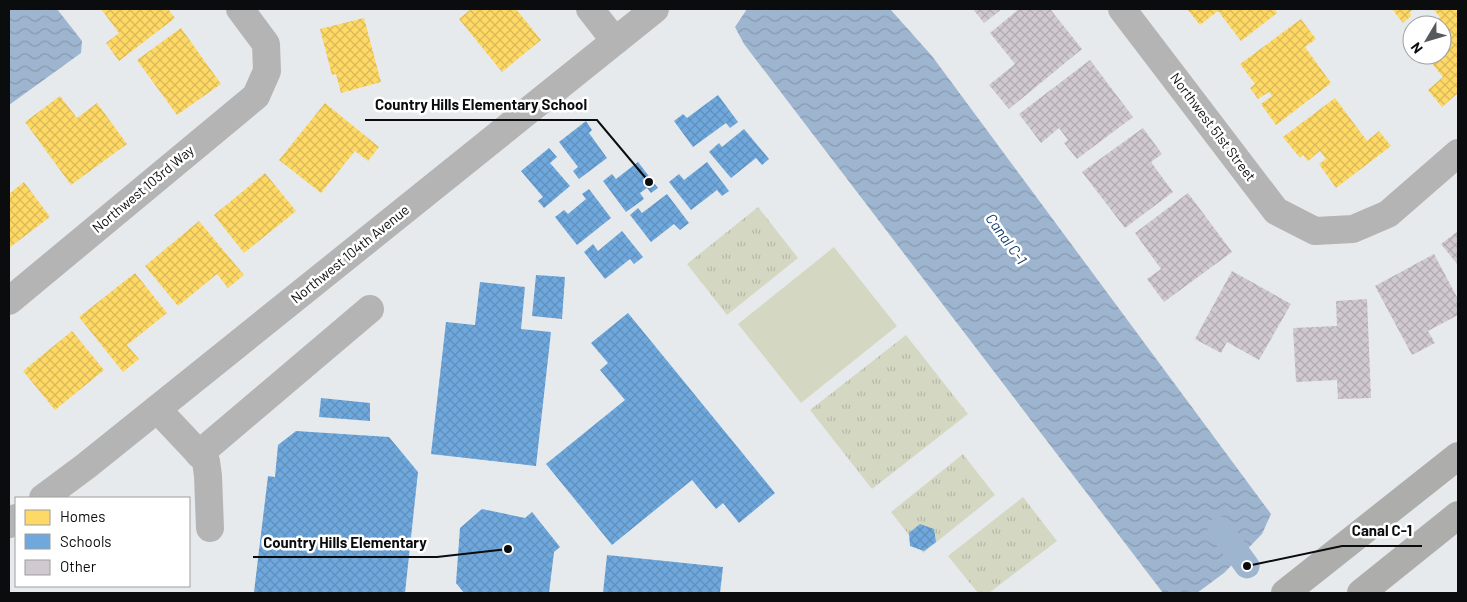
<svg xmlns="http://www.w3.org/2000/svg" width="1467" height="602" font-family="Barlow,sans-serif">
<defs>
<pattern id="park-tufts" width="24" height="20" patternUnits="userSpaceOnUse" patternTransform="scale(1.25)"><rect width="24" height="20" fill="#d4d8c3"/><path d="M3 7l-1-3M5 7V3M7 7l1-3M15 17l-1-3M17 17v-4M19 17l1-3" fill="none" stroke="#b5b8a6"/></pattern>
<pattern id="water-waves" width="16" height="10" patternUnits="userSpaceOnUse" patternTransform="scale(1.25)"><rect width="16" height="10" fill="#9eb5d0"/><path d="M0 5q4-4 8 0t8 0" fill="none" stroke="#879ab1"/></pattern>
<pattern id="homes-cross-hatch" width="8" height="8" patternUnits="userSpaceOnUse" patternTransform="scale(1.25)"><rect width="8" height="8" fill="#ffd966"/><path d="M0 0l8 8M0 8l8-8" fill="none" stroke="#d9b957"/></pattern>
<pattern id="schools-cross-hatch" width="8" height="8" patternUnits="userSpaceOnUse" patternTransform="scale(1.25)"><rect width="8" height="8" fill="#6fa8dc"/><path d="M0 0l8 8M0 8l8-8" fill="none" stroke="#5f8fbc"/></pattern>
<pattern id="building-cross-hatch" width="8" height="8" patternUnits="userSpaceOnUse" patternTransform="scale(1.25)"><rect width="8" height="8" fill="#d0c9cf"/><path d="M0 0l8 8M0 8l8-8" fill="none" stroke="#b1abb1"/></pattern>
</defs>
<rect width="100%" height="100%" fill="#e7eaec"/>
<path fill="#d4d8c3" d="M834,247L897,326L801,403L738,324Z"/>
<g fill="url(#park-tufts)">
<path d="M758,207L798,258L727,315L687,264Z"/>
<path d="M906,335L968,414L872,489L810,410Z"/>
<path d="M963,454L995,495L923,553L891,512Z"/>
<path d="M1023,497L1057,541L989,593H978L948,556Z"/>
</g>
<g fill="url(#water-waves)">
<path d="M9,9H57L82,41L81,53L9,105Z"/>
<path d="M747,9H890L932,56L1271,514L1262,534L1224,573L1197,593H1163L744,44L735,27Z"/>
</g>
<g fill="url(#homes-cross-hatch)">
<path d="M101,9H168L175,18L119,61L106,43L119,33Z"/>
<path d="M471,9H516L541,40L502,72L459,19Z"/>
<path d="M1187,9H1274L1277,13L1241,41L1218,11L1200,25Z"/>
<path d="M1392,9H1414L1410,12L1411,16L1403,23Z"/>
<path d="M1436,9H1458V93L1442,107L1428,90L1443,77L1425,55H1442V25H1431L1440,17L1434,10Z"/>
<path d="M364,18L381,82L341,93L336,74L332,75L320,29Z"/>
<path d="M1301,19L1316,39L1305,47L1331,83L1276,125L1261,104L1272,96L1269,92L1258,99L1250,88L1255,84L1240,64Z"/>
<path d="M181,28L221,84L177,115L137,60Z"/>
<path d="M60,96L77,118L97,103L127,144L71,185L25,122Z"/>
<path d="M1335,98L1367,141L1379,131L1391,146L1336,188L1319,164L1326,159L1320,151L1308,161L1303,155L1300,158L1283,137Z"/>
<path d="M325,103L379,147L368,161L355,151L321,193L279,160Z"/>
<path d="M265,173L296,211L244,253L214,215Z"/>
<path d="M24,182L50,217L9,248V194Z"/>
<path d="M199,221L244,275L228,288L217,274L178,306L145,266Z"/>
<path d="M135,273L167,313L127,345L139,359L123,372L79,317Z"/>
<path d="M72,331L104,370L55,410L23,371Z"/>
</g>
<g fill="url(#schools-cross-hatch)">
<path d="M718,95L738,122L730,128L726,123L693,147L674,121L683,114L687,118Z"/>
<path d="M586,121L592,130L589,133L607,158L579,179L573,171L578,167L559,142Z"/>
<path d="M744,129L769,159L762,165L756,158L731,178L709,152L719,143L722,147Z"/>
<path d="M549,148L557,157L550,163L570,186L544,208L538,201L543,197L521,171Z"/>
<path d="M638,162L658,188L651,193L647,188L640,193L644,199L626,212L603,181L612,174L616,179Z"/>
<path d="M707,162L729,191L722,196L717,190L691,210L669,182L679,174L684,180Z"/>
<path d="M589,189L611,218L577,245L555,217L564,210L568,214L586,199L582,194Z"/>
<path d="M667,194L689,223L680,230L674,224L651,242L630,215L638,208L642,213Z"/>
<path d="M622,231L643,257L634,264L630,259L605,279L584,252L593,244L598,251Z"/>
<path d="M536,275L565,277L562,319L532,316Z"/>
<path d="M480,282L525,287L521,329L551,332L536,466L431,454L446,322L475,325Z"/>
<path d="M628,313L775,493L739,523L723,503L716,509L692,480L612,545L546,464L625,400L600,370L608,363L591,343Z"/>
<path d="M321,398L370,403V421L319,417Z"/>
<path d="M296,431L389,437L418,472L405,593H260L254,592L268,476L275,477L278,445Z"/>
<path d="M482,509L525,518L532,512L560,547L554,552L549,593H464L456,583L460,528Z"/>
<path d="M920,524L934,529L936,542L924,551L910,546L909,533Z"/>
<path d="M607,555L723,567L720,593H603Z"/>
</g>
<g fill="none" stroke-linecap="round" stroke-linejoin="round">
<path stroke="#9eb5d0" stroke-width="25" d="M1220,529L1247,566"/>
</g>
<g fill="url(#building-cross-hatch)">
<path d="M973,9H1002L984,23Z"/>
<path d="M1019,9H1050L1082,49L1009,109L989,85L1015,64L990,33Z"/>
<path d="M1090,60L1133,117L1077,159L1064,143L1068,140L1059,128L1041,143L1019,114Z"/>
<path d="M1143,128L1162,154L1151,162L1173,192L1125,228L1082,172Z"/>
<path d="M1188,193L1232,252L1164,302L1147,279L1161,269L1135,233Z"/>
<path d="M1458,231V265L1441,244Z"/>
<path d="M1434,254L1458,299V315L1428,331L1435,343L1412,355L1375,286Z"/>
<path d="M1232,271L1291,304L1259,360L1227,342L1221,353L1195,339Z"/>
<path d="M1367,299L1371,398L1338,399L1337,380L1296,382L1293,328L1337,326L1336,301Z"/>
</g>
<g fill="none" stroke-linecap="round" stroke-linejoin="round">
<g stroke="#b4b4b4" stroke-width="28">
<path d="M590,9L615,41"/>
<path d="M1122,9L1276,211L1315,231L1353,229L1388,214L1458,153"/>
<path d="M9,301L256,96L267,71L266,44L240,9"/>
<path d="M157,409L206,461L208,476L210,528"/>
<path d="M199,454L370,309"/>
<path d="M43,498L86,466L655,9"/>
<path d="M9,524L16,518"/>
</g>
<g stroke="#adadac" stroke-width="28">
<path d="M1285,593L1458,456"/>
<path d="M1361,593L1458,515"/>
</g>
</g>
<g text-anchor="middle" stroke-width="5" stroke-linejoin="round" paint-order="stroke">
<g font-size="14" fill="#0a0c0e" stroke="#fff">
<text transform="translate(1213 127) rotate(53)" y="5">Northwest 51st Street</text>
<text transform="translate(143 189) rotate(-40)" y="5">Northwest 103rd Way</text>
<text transform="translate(350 254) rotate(-39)" y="5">Northwest 104th Avenue</text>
</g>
<g font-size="15" font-style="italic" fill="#0e3b6b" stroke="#fff">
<text transform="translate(1006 239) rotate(54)" y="5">Canal C-1</text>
</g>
</g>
<path fill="none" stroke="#0a0c0e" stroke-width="2" d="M649 182L597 120H365M1247 566L1342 546H1422M508 549L437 557H253"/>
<g fill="#0a0c0e" stroke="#fff" stroke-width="2">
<circle cx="649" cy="182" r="5"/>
<circle cx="1247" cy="566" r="5"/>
<circle cx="508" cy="549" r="5"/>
</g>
<g font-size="15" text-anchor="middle" font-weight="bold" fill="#0a0c0e" stroke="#fff" stroke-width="5" stroke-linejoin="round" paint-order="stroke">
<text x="481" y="110">Country Hills Elementary School</text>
<text x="1382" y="536">Canal C-1</text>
<text x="345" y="548">Country Hills Elementary</text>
</g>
<rect width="1467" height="602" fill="none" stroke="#0a0c0e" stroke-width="20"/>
<rect x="15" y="497" width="175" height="90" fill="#ffffff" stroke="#9d9e9f"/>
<rect x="25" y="510" width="25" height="15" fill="#ffd966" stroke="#9d9e9f"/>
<text x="60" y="522" font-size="15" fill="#0a0c0e">Homes</text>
<rect x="25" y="534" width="25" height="15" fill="#6fa8dc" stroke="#9d9e9f"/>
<text x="60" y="547" font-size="15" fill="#0a0c0e">Schools</text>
<rect x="25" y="560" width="25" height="15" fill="#d0c9cf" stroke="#9d9e9f"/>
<text x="60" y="572" font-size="15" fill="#0a0c0e">Other</text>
<g transform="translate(1427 40) rotate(232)"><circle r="24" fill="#ffffff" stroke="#9d9e9f"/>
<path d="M0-4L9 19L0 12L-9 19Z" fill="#575a5c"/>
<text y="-8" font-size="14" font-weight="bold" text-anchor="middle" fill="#0a0c0e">N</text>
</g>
</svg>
